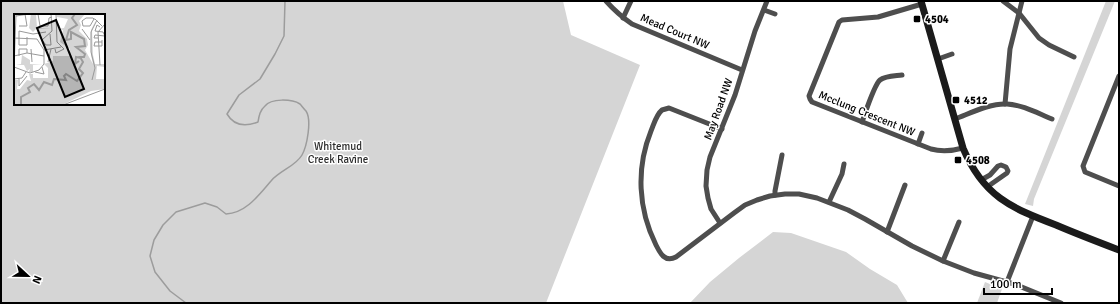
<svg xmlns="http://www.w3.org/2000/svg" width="1120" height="304" font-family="Signika,sans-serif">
<rect width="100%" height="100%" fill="#fff"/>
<g fill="#d5d5d5" fill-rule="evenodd">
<path d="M1,1H563L571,35L640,65L546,303H1ZM15,15H104V104H15Z"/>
<path d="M1106,1H1119V3L1115,1L1034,199L1033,206L1025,204Z"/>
<path d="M773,232L791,233L846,252L870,269L897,285L908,303H690L710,282L739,258Z"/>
<path d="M985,282L1002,289L997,303H977Z"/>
</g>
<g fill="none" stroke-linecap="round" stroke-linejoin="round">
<path stroke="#9c9c9c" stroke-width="1.5" d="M186,303L170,291L155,272L150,256L154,240L163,225L176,212L205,203L217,207L226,214C246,213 259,195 271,181C279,171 296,166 302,155C307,146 312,120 306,111C304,109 301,105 300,104C292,99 271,98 265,106C260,110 259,116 258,122C245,127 234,126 227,114L239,95L260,79L275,54L284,36L285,1"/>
<g stroke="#4e4e4e" stroke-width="5">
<path d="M606,1C614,10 622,17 632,24L742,70"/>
<path d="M1003,1L1019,13L1039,38L1049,45L1074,57"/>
<path d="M922,4L878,17L842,20L839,22L809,96L810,99L812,102L931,149C942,152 952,151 963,148"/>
<path d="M764,10L775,14"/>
<path d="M623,18L631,1"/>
<path d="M938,59L952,54"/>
<path d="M1119,76L1083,166L1085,172L1119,186"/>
<path d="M1005,104L1010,49L1022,1"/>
<path d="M955,119C971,113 990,103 1007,104C1023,105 1037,113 1052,119"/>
<path d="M862,122C865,114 874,85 880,80C885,76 895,76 902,75"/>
<path d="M722,129L669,108L662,110C656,115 654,124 651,131C636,168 638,209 656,245C660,253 665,263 676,257L734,213L745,205L757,200L770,196L785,194H799L817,198L848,210L865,219L912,246L943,261L974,273L1014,284L1061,303"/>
<path d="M918,144L922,133"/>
<path d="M981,180L990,175L998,166L1001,165L1006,167L1008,171L1007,173L987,187"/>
<path d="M775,195V191L782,155"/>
<path d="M829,202L842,174L844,164"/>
<path d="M720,223L711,209L708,198L706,186L707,170L710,157L735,95L755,31L767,1"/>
<path d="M887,232L905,185"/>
<path d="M943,261L959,222"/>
<path d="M1007,282L1033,216"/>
</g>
<path stroke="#1b1b1b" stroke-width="7" d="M921,1L963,148C983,196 1011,208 1056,225C1077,234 1098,242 1119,250"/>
</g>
<g fill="#000" stroke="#fff" stroke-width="1.5">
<rect x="913" y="15" width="8" height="8" rx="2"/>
<rect x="952" y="96" width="8" height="8" rx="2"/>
<rect x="954" y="156" width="8" height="8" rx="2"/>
</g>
<g text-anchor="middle" stroke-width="3" stroke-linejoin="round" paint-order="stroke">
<g font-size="11" font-weight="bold" fill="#000" stroke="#fff" text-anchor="start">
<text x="925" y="23">4504</text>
<text x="964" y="104">4512</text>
<text x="966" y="164">4508</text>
</g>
<g font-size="11" fill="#000" stroke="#fff">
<text transform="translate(675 31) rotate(23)" y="4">Mead Court NW</text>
<text transform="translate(718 109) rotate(-70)" y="4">May Road NW</text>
<text transform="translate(867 113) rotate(22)" y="4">Mcclung Crescent NW</text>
</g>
<g font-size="11" fill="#2c2c2c" stroke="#fff">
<text x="338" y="150">Whitemud<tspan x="338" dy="13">Creek Ravine</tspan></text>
</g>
</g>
<g transform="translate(14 14)">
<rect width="91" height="91" fill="#fff"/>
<path d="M17,0H22L23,14L38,15H22L19,18L15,14ZM43,0H71L65,7L67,11L65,17L73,25L74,31L71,36L79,50L77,41V16L82,6L78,16L79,41L81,50H91V53L83,52L82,65H91V75L77,77L48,91H1L0,66H4L3,75H6L13,66L17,67L15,60H19V64H34V54L30,50L39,47V42H56V35L46,28L49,16L44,15L50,14L54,5L43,3ZM8,41L16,46V50L29,51H19V58H15L16,55L13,57L10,51H2L7,50Z" fill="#d5d5d5"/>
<path fill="none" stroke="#9c9c9c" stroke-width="2" d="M65,47L61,50L62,43L67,44M7,91V83L16,78L14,74L20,70L25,76L30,68L38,71L40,65L52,66L50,62L52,60L63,67L69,59L65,55L69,48L66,43H70L71,40L62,33L71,32L70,25L57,18V25L52,26L55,16L63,11L58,4L61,0"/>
<path fill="none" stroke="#999" stroke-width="1" d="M24,0L26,12H34L35,4L38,3M37,0L38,17M2,2L15,0M80,5L76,12H69L68,7L72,4H79L80,5H81L88,12M5,12H13L11,0M86,13L83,11L81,17L89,18L91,22M68,15L76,26M13,23V31H5V17L19,20L32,18M84,24H80L81,21L91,22M28,26L32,31H37L36,20M28,26L38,17M88,28H81L80,32H88V26M17,35L18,48M41,35L42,39L50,35L43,28L42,0M30,36L47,33M0,42L13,39L30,42M5,42V35H13V39M34,48L37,35M86,51L84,18L91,10M0,53L16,59L25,56L30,50V36L23,25L0,24M0,56L2,0M21,58L30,60L28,53M0,65L8,64L12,58M5,65V72L13,62M78,66L81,54L77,38V18L83,6M49,91L91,75"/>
<path fill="#000" fill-opacity="0.15" stroke="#000" stroke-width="2" d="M42,6L70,75L51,83L23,14Z"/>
<rect width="91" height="91" fill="none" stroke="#000" stroke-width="2"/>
</g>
<rect width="1120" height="304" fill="none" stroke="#000000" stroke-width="4"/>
<g transform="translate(28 276) rotate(112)" stroke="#ffffff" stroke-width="3" paint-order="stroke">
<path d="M0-3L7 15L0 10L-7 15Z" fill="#000000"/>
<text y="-6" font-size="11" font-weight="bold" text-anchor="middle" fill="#000000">N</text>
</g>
<path d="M984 288v6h68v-6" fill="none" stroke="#000000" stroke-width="2"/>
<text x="990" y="288" font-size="12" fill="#000000" stroke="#ffffff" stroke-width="3" paint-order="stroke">100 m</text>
</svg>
